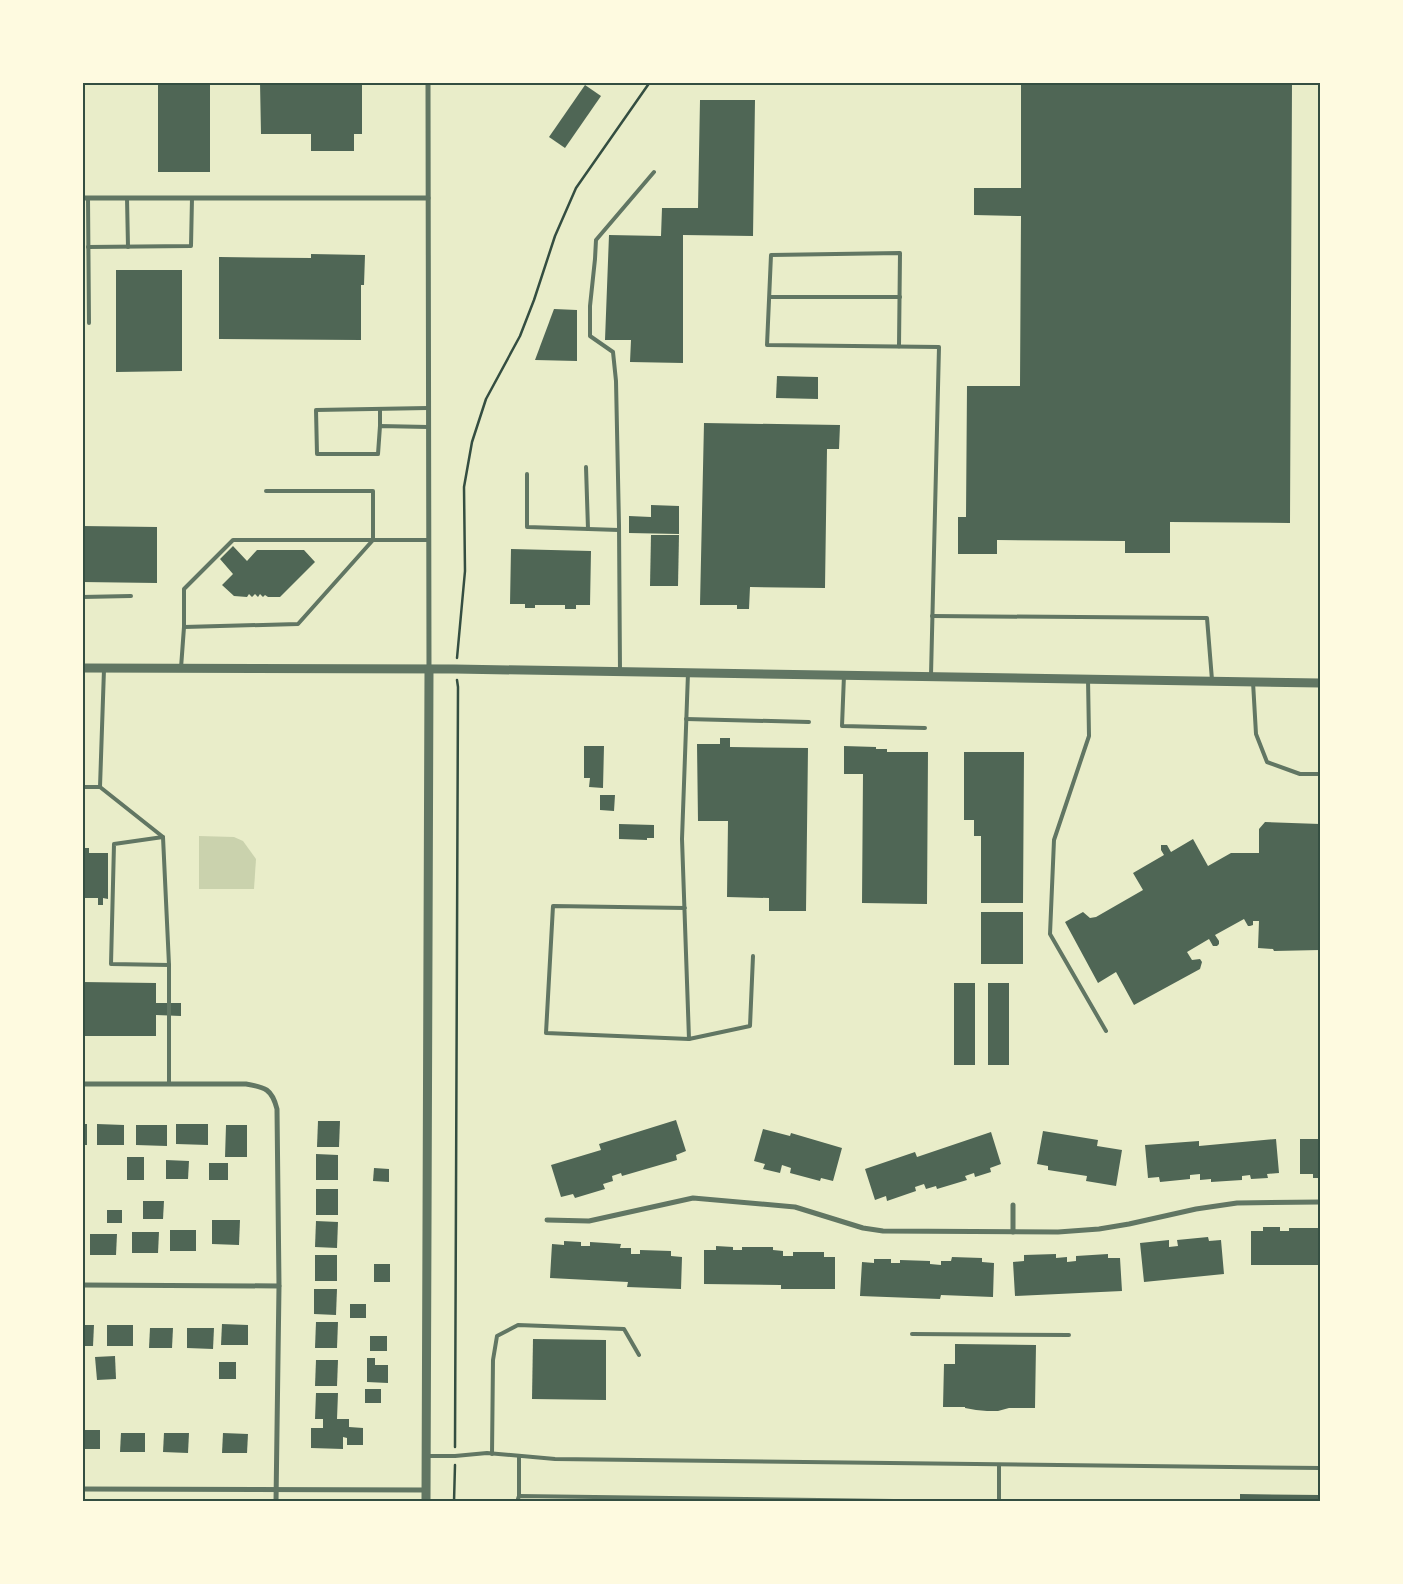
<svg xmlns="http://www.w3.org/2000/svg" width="1403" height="1584" font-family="'IBM Plex Sans',sans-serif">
<rect width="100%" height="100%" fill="#e9edc9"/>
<path fill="#cad2ad" d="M199,836L234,837L243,841L256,859L254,889H199Z"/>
<g fill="#4f6655">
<rect x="158" y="82" width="52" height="90"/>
<path d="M260,82H362V134H354V151H311V134H261Z"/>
<path d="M1021,82H1292L1290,523L1170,522V553H1125V541L997,540V554H958V517H966L967,386H1020L1021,216L974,215V188H1021Z"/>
<path d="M585,85L601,96L565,148L549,137Z"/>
<path d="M700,100H755L753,236L683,235V363L630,362L631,340H605L609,235L661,236L662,208H698Z"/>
<path d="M311,254L365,255L364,285H361V340L219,339V257L311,258Z"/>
<path d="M116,270H182V371L116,372Z"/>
<path d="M554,309L577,310V361L535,360Z"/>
<path d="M777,376L818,377V399L776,398Z"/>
<path d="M704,423L840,425L839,449H827L825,588L750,587L749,609H737V605H700Z"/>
<path d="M651,505L679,506V534L629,533V516L651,517Z"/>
<path d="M82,526L157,527V583L82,582Z"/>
<path d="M651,535H679L678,586H650Z"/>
<path d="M233,546L247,561L257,550H304L315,562L280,597H268L265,595L263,597L260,594L258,597L255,594L252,597L249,594L247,597L234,596L222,585L233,574L220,559Z"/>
<path d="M511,549L591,551L590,605H576V609H565V605H535V608H525V604H510Z"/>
<path d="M720,738H730V747L808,748L806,911H769V898L727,897L728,821H698L697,744H720Z"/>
<path d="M584,746H604L603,788L589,787L590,778H584Z"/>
<path d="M844,746L876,747V749H887V752H928L927,904L862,903L863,774H844Z"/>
<path d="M964,752H1024L1023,903H981V836H974V820H964Z"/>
<path d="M600,795H615L614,811L600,810Z"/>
<path d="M1265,822L1320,824V950L1274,951L1273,949L1258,948L1259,921H1253V925L1250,926H1248L1244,919L1215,935L1219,941V944L1217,946H1213L1209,939L1187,952L1192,960L1200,959L1202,962L1200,969L1134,1005L1116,972L1098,983L1065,922L1083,912L1090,918L1096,917L1143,890L1133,873L1164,855L1161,850V845H1167L1171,852L1193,839L1208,866L1231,853H1259V829Z"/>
<path d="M619,824L654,825V838H647V840L619,839Z"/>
<path d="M82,848H89V853H108V899L103,898V905H98V898H82Z"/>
<rect x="981" y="912" width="42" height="52"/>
<path d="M82,982L156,983V1003H181V1016L156,1015V1036H82Z"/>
<rect x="954" y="983" width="21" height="82"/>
<rect x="988" y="983" width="21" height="82"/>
<path d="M676,1120L686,1151L676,1155L677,1160L622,1176L621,1173L612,1176L613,1181L603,1184L605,1189L575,1198L573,1194L561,1197L551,1165L601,1150L599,1144Z"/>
<path d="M318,1121H340L339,1147H317Z"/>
<rect x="82" y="1124" width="5" height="21"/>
<path d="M97,1124L124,1125V1145H97Z"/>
<path d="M176,1124H208V1145L176,1144Z"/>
<path d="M136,1125H167V1146L136,1145Z"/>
<path d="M226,1125H247V1157H225Z"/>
<path d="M763,1129L790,1136L791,1133L842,1148L833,1181L821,1178L820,1181L790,1173L791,1168L782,1165L780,1173L763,1169L765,1164L754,1161Z"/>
<path d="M1043,1131L1098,1140L1097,1146L1122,1150L1116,1186L1086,1181L1087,1176L1048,1170V1166L1037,1164Z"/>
<path d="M991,1132L1001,1164L990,1168L991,1172L975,1177L974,1173L965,1176L967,1180L937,1189L936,1186L926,1189L924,1184L915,1187L916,1191L887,1201L886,1196L875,1200L865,1169L915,1152L917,1157Z"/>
<path d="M1276,1139L1279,1173L1267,1174L1268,1178L1251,1179L1250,1175L1242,1176V1180L1211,1182V1179L1200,1180V1174L1190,1175V1179L1160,1182L1159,1177L1148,1178L1145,1145L1199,1141V1146Z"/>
<path d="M1300,1139H1320V1178H1313V1174H1300Z"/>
<path d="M316,1154L338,1155V1180H316Z"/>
<rect x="127" y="1157" width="17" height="23"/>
<path d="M166,1160L189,1161L188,1179H166Z"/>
<rect x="209" y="1163" width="19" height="17"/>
<path d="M374,1168L389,1169V1182L373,1181Z"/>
<rect x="316" y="1189" width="22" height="26"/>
<path d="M143,1201H164L163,1219H143Z"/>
<rect x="107" y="1210" width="15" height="13"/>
<path d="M212,1220H240L239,1245L212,1244Z"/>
<path d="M316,1221L338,1222L337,1248L315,1247Z"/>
<path d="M1263,1227H1280V1231H1289V1228H1320V1265H1251V1231H1263Z"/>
<rect x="170" y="1230" width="26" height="21"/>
<path d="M132,1232H159L158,1253H132Z"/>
<path d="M90,1234H117L116,1255H90Z"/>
<path d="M1208,1237L1209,1241L1221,1240L1224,1274L1144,1282L1140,1243L1169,1240V1247L1178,1246L1177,1240Z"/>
<path d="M564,1241L581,1242V1246H590V1242L621,1244L620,1248H631V1254H640V1250L671,1251V1256L682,1257L681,1289L627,1287L628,1282L550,1278L552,1244L564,1245Z"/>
<path d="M716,1246L733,1247V1250H742V1247H773V1250L783,1251V1256H793V1252H824V1257H835V1289H781V1285L704,1284V1250H716Z"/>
<path d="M1056,1254V1258L1067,1257V1262L1076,1261V1256L1108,1254V1258H1120L1122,1291L1015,1296L1013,1262L1024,1261V1255Z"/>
<rect x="315" y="1255" width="22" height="26"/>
<path d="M952,1257L982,1258V1262L994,1263L993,1297L941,1295L940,1299L860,1296L862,1262L874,1263V1259H891V1263H900V1260L930,1261V1264L941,1265V1261H951Z"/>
<rect x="374" y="1264" width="16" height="18"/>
<path d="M314,1289H337L336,1315L314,1314Z"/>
<rect x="350" y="1304" width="16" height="14"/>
<path d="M316,1322H338L337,1348H315Z"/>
<path d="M222,1324L248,1325V1345H221Z"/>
<path d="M82,1325H94L93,1346H82Z"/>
<rect x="107" y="1325" width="26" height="21"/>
<path d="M150,1328H173L172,1348H149Z"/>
<path d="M187,1328H214L213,1349L187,1348Z"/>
<rect x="370" y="1336" width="17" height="15"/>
<path d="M533,1339L606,1340V1400L532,1399Z"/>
<path d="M955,1344L1036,1345L1035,1408H1009L998,1411H987L976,1410L965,1408V1407H943L944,1364H955Z"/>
<path d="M115,1356L116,1379L97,1380L95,1357Z"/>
<path d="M367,1358H375V1365H388V1383L367,1382Z"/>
<path d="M316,1360H338L337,1386H315Z"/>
<rect x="219" y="1362" width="17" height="17"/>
<rect x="365" y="1389" width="16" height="14"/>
<path d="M316,1393H338L337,1419H349V1427L363,1428V1445H347V1438L343,1437V1449L311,1448V1428H323V1419H315Z"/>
<rect x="82" y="1430" width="18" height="19"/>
<path d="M121,1433H145V1452H120Z"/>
<path d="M164,1433H189L188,1453L163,1452Z"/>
<path d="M223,1433L248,1434L247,1453H222Z"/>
<path d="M1240,1494L1320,1495V1502H1240Z"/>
</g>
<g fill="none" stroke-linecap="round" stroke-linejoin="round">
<g stroke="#344e41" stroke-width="2.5">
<path d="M457,658L465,571L464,487L472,442L486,399L520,336L534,300L555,236L576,188L650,82"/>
<path d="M455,1447L458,687L457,680"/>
<path d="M454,1502L455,1465"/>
</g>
<g stroke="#617663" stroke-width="4">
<path d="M88,198L89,323"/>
<path d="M127,198L128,247"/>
<path d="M88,247L191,246L192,198"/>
<path d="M770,297H900"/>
<path d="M899,347L900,253L771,255L767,345L939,347L931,675"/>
<path d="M428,408L316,410L317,454H378L380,426L428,427"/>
<path d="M380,409V426"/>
<path d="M586,467L588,529"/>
<path d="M527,474V527L619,530"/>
<path d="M82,597L131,596"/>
<path d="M932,616L1207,618L1212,680"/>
<path d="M184,627L298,624L373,540V491H266"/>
<path d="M181,668L184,627V589L233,540H428"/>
<path d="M620,672L619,525L616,381L613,352L590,336V306L595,259L596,240L654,172"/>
<path d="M844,675L842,726L925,728"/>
<path d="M1088,679L1089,736L1054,840L1050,934L1106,1031"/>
<path d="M1253,682L1256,734L1267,762L1300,774H1320"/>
<path d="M686,719L809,722"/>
<path d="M82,787H100L104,669"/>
<path d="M100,787L163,837L169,965V1084"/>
<path d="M163,837L114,844L111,964L169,965"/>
<path d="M685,908L553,906L546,1033L689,1039L682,839L688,673"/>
<path d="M689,1039L750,1026L753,956"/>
<path d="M912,1334L1069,1335"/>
<path d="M492,1454L493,1360L497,1336L518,1325L624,1329L639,1355"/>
<path d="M427,1456H455L487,1453L555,1459L1320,1468"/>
<path d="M999,1465V1502"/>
<path d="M519,1496V1456"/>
<path d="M517,1502L519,1496L969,1502"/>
</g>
<g stroke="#617663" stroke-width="5">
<path d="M428,82L429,669"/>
<path d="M82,198H428"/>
<path d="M82,1084H246C265,1087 272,1089 277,1109L279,1286L276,1502"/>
<path d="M1013,1205V1232"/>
<path d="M547,1220L589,1221L693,1198L795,1207L863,1228L883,1231L1058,1232L1099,1229L1129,1224L1196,1209L1237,1203L1320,1202"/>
<path d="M82,1285L279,1286"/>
<path d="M82,1489L426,1490"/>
</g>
<g stroke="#617663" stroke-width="9">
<path d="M82,668L455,669L1320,683"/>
<path d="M426,1502L429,669"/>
</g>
</g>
<rect width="1403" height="1584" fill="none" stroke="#fefae0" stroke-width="168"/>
<rect x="84" y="84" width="1235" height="1416" fill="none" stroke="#344e41" stroke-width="2"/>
</svg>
